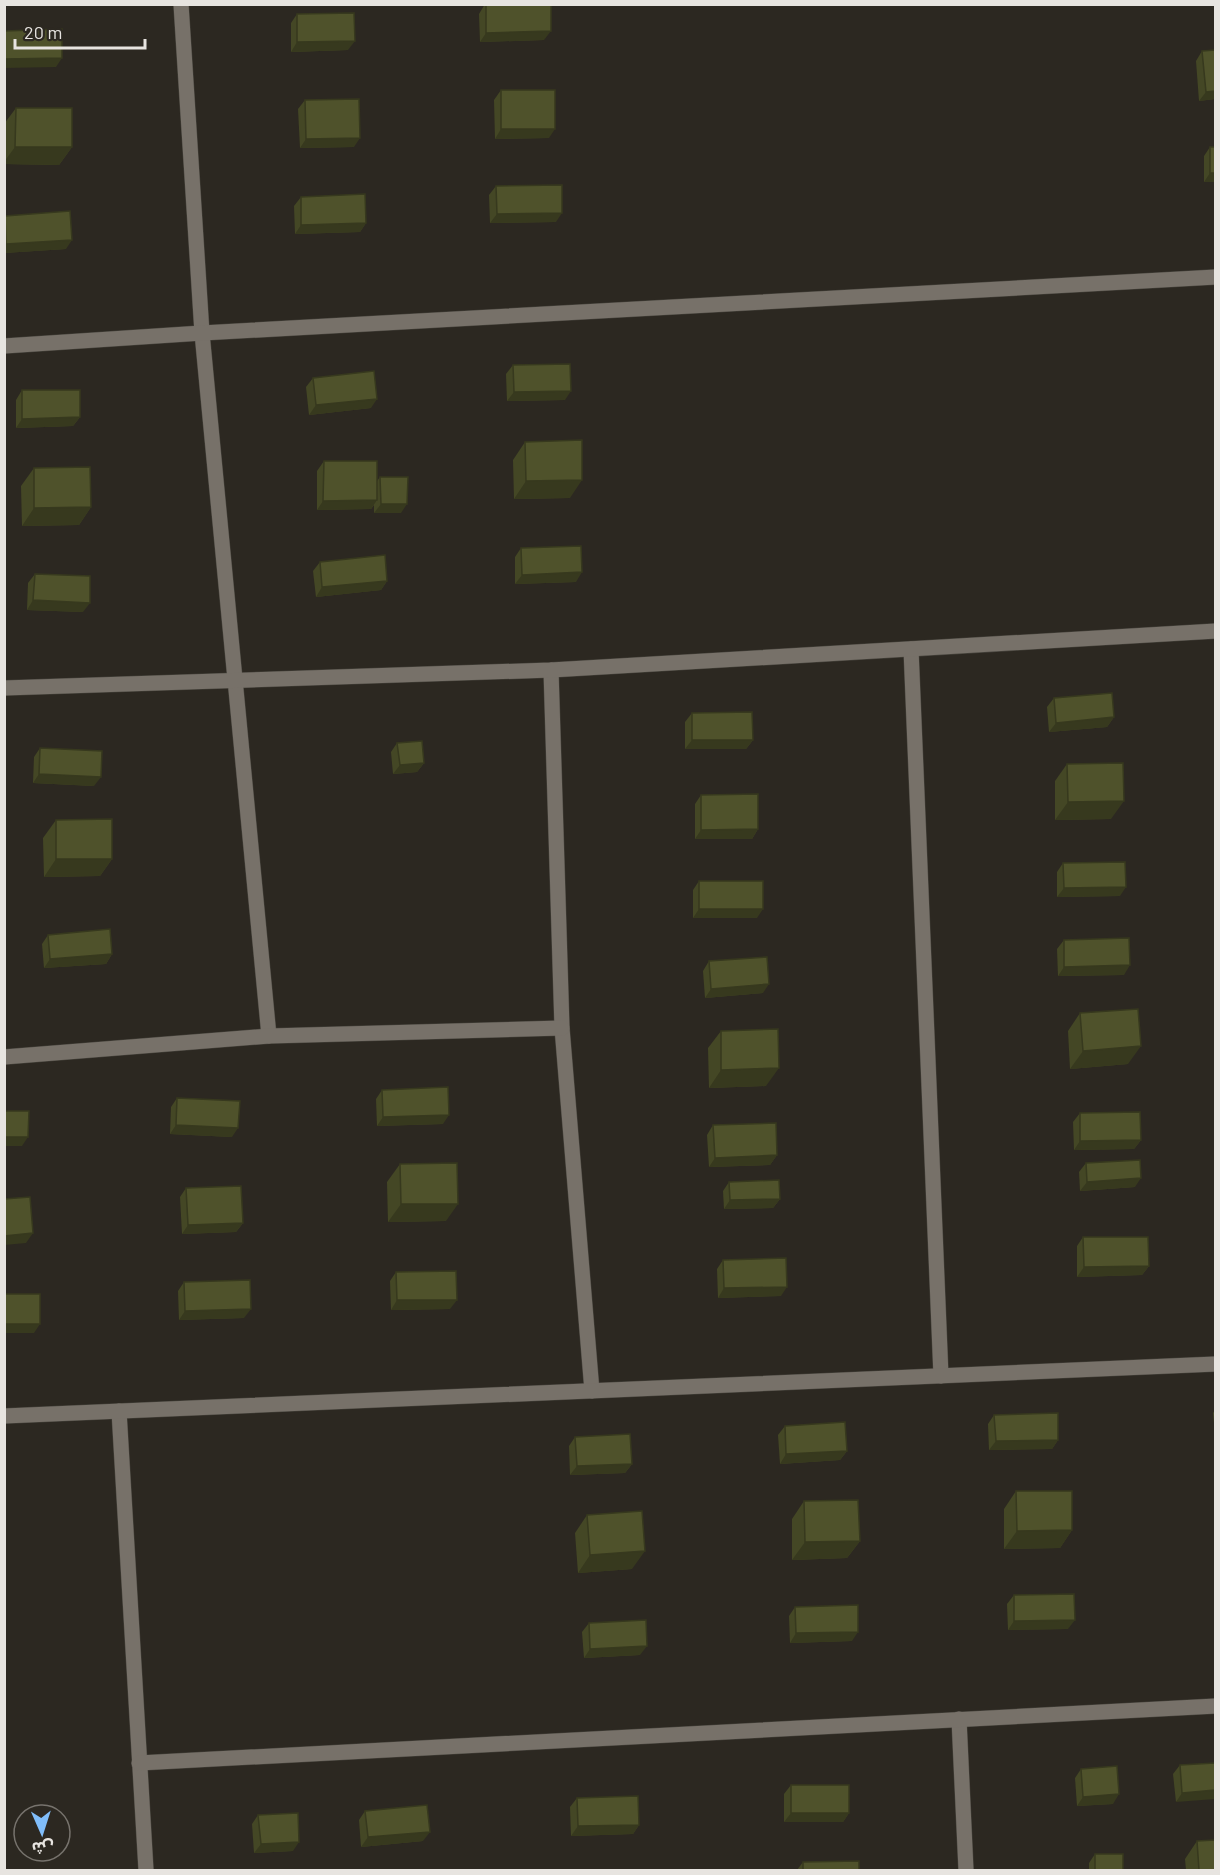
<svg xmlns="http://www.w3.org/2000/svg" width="1220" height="1875" font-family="Barlow,'Noto Sans Arabic',sans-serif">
<rect width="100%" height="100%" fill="#2c2821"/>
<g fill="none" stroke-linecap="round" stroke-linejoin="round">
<defs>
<g id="minor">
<path d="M181,4L202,333L269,1036"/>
<path d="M4,346L202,333L1216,277"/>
<path d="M911,649L941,1376"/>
<path d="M551,670L562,1028L592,1391"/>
<path d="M4,688L551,670L1216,631"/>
<path d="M4,1057L269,1036L562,1028"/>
<path d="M119,1411L146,1870"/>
<path d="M4,1416L1216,1364"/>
<path d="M959,1719L966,1870"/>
<path d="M139,1763L1216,1706"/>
</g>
</defs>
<use href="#minor" stroke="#47443d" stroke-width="16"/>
<use href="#minor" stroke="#777169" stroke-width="15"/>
</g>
<g fill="#444725">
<path d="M485,4L544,40L480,42L479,14Z"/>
<path d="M297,14L348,50L291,52V23Z"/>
<path d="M1215,50V99L1199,101L1196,61L1202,51Z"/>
<path d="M501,90L549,138L495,139L494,100Z"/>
<path d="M305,100L354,147L300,148L298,109Z"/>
<path d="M16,108L72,147L59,165L4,164V124Z"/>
<path d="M1210,147H1215V182H1204V156Z"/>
<path d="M496,186L556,222L490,223L489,195Z"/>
<path d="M301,197L366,223L360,232L295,234L294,206Z"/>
<path d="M5,216L66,249L4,253Z"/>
<path d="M513,365L565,400L507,401L506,374Z"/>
<path d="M313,378L371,408L309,415L306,387Z"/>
<path d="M22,390L80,417L73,426L16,428V400Z"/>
<path d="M525,442L570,498L514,499L513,460Z"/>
<path d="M324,461L377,481L380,477L401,513H374V505L371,509L317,510V471Z"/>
<path d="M34,468L91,507L79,525L22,526L21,486Z"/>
<path d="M521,548L576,582L515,584V557Z"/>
<path d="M320,562L387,581L381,590L316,597L313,571Z"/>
<path d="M35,574L83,612L27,610L28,583Z"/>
<path d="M1054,698L1114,717L1107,727L1049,732L1047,707Z"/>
<path d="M692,713L753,740L746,749H685V722Z"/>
<path d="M397,743L424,763L417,772L393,774L391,752Z"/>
<path d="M40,748L94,786L33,783L34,757Z"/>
<path d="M1067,764L1111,819L1055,820V781Z"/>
<path d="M701,795L758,829L752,839H695V804Z"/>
<path d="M56,820L112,859L100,876L44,877L43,838Z"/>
<path d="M1063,863L1120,896L1057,897V872Z"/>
<path d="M699,881L757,918H693V890Z"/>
<path d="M48,935L112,954L106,964L44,968L42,944Z"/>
<path d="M1064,940L1124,975L1058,976L1057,949Z"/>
<path d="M709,961L763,993L705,998L703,971Z"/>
<path d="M1080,1013L1128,1064L1070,1069L1068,1031Z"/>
<path d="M721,1031L766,1086L709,1088L708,1048Z"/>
<path d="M382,1090L443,1124L377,1126L376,1099Z"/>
<path d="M177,1098L232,1137L170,1134L171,1107Z"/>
<path d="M1080,1113L1141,1140L1134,1149L1074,1150L1073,1122Z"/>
<path d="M713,1125L777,1155L770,1165L709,1167L707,1135Z"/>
<path d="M1086,1163L1135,1187L1080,1191L1079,1172Z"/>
<path d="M400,1164L446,1221L388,1222L387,1182Z"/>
<path d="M729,1182L780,1199L773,1208L724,1209L723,1191Z"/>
<path d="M186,1188L243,1223L236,1232L182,1234L180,1197Z"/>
<path d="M1083,1237L1149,1266L1142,1275L1077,1277V1246Z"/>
<path d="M723,1260L781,1296L718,1298L717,1269Z"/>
<path d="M396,1272L450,1309L391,1310L390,1281Z"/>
<path d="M184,1282L244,1318L179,1320L178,1291Z"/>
<path d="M1215,1410V1433L1213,1413Z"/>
<path d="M994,1415L1058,1440L1052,1449L989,1450L988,1424Z"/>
<path d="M785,1426L847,1451L840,1460L780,1464L778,1435Z"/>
<path d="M575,1437L632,1464L625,1473L570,1475L569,1446Z"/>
<path d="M1016,1491L1072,1530L1060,1548L1004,1549V1509Z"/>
<path d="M804,1501L860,1541L847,1558L792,1560V1519Z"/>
<path d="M587,1515L632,1569L578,1573L575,1533Z"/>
<path d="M1014,1595L1068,1629L1008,1630L1007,1604Z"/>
<path d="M795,1607L852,1641L790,1643L789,1616Z"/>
<path d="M589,1623L640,1655L584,1658L582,1632Z"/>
<path d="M1215,1763L1176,1802L1173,1774L1180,1765Z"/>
<path d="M1081,1769L1113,1804L1077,1806L1075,1778Z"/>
<path d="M791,1785L849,1813L843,1822H784V1794Z"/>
<path d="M577,1798L639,1825L633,1834L571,1836L570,1807Z"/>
<path d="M365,1811L423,1841L361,1847L359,1820Z"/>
<path d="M258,1815L293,1851L254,1853L252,1824Z"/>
<path d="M1197,1841L1215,1870H1186L1185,1859Z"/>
<path d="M1095,1854L1123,1870H1089V1863Z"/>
<path d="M803,1862L859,1870H797Z"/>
</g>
<g fill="#37391e">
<path d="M551,31L544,40L480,42L486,33Z"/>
<path d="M355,41L348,50L291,52L297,42Z"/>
<path d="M62,58L56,67L4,68V59Z"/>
<path d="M1215,91V99L1199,101L1206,92Z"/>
<path d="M501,129H555L549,138L495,139Z"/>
<path d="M360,138L354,147L300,148L306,139Z"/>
<path d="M15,147H72L59,165L4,164V162Z"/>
<path d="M1210,173H1215V182H1204Z"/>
<path d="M562,213L556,222L490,223L497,214Z"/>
<path d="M366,223L360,232L295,234L301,225Z"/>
<path d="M72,240L66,249L4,253V246L6,244Z"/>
<path d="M571,391L565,400L507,401L514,392Z"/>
<path d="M377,399L371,408L309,415L316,405Z"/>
<path d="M80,417L73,426L16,428L22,419Z"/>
<path d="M582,480L570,498L514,499L526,481Z"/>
<path d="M377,500L371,509L317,510L323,501Z"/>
<path d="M381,504H407L401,513H374Z"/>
<path d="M91,507L79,525L22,526L34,508Z"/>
<path d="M582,572L576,582L515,584L522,575Z"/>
<path d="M387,581L381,590L316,597L322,587Z"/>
<path d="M33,600L90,603L83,612L27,610Z"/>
<path d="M1114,717L1107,727L1049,732L1056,723Z"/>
<path d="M692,740H753L746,749H685Z"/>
<path d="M424,763L417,772L393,774L400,765Z"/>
<path d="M39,774L101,777L94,786L33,783Z"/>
<path d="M1124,801L1111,819L1055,820L1068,802Z"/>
<path d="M758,829L752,839H695L701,830Z"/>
<path d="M56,859H112L100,876L44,877Z"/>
<path d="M1126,887L1120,896L1057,897L1064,888Z"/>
<path d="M699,909H763L757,918H693Z"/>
<path d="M112,954L106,964L44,968L50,959Z"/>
<path d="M1130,965L1124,975L1058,976L1064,967Z"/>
<path d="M769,984L763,993L705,998L711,989Z"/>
<path d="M1141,1046L1128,1064L1070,1069L1083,1051Z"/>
<path d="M779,1068L766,1086L709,1088L721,1070Z"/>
<path d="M449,1115L443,1124L377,1126L383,1117Z"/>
<path d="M176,1125L238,1128L232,1137L170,1134Z"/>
<path d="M4,1137H28L22,1146H4Z"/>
<path d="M1141,1140L1134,1149L1074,1150L1080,1141Z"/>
<path d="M777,1155L770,1165L709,1167L715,1158Z"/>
<path d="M1141,1178L1135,1187L1080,1191L1087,1182Z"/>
<path d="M780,1199L773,1208L724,1209L730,1200Z"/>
<path d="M401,1204H458L446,1221L388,1222Z"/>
<path d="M243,1223L236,1232L182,1234L188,1225Z"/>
<path d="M33,1233L26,1243L4,1245V1236Z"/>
<path d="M1149,1266L1142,1275L1077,1277L1084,1267Z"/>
<path d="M787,1287L781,1296L718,1298L724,1288Z"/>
<path d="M397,1300H457L450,1309L391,1310Z"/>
<path d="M251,1309L244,1318L179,1320L185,1311Z"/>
<path d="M4,1324H40L34,1333H4Z"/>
<path d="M1058,1440L1052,1449L989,1450L996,1441Z"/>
<path d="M847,1451L840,1460L780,1464L786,1454Z"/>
<path d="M632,1464L625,1473L570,1475L577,1466Z"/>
<path d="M1072,1530L1060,1548L1004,1549L1017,1531Z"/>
<path d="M860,1541L847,1558L792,1560L805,1542Z"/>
<path d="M645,1551L632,1569L578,1573L590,1555Z"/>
<path d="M1075,1620L1068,1629L1008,1630L1014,1621Z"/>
<path d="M858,1632L852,1641L790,1643L796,1633Z"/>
<path d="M647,1646L640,1655L584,1658L590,1649Z"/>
<path d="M1215,1790V1799L1176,1802L1182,1793Z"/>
<path d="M1119,1794L1113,1804L1077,1806L1083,1797Z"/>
<path d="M791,1813H849L843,1822H784Z"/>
<path d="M639,1825L633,1834L571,1836L578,1826Z"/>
<path d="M430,1832L423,1841L361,1847L368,1837Z"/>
<path d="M299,1842L293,1851L254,1853L261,1844Z"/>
</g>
<g fill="#4f522b" stroke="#37391e" stroke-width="1.5">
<path d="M486,4H551V31L486,33Z"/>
<path d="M354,13L355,41L297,42V14Z"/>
<path d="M62,29V58L4,59V31Z"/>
<path d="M1215,50V91L1206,92L1202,51Z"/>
<rect x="501" y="90" width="54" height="39"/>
<path d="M359,99L360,138L306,139L305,100Z"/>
<path d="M16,108H72V147H15Z"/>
<rect x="1210" y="147" width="5" height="26"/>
<path d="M562,185V213L497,214L496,186Z"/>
<path d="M365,194L366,223L301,225V197Z"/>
<path d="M70,211L72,240L6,244L5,216Z"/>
<path d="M570,364L571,391L514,392L513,365Z"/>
<path d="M374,371L377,399L316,405L313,378Z"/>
<path d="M22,390H80V417L22,419Z"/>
<path d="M582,440V480L526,481L525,442Z"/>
<path d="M324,461H377V500L323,501Z"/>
<path d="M90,467L91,507L34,508V468Z"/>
<path d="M380,477H408L407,504H381Z"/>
<path d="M581,546L582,572L522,575L521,548Z"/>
<path d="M385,555L387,581L322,587L320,562Z"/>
<path d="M35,574L90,576V603L33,600Z"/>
<path d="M1112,693L1114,717L1056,723L1054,698Z"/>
<path d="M752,712L753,740H692V713Z"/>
<path d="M422,741L424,763L400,765L397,743Z"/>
<path d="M40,748L102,751L101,777L39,774Z"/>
<path d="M1123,763L1124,801L1068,802L1067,764Z"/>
<path d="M758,794V829L701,830V795Z"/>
<path d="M112,819V859H56V820Z"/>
<path d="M1125,862L1126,887L1064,888L1063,863Z"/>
<rect x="699" y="881" width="64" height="28"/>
<path d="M110,929L112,954L50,959L48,935Z"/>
<path d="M1129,938L1130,965L1064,967V940Z"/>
<path d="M767,957L769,984L711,989L709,961Z"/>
<path d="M1138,1009L1141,1046L1083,1051L1080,1013Z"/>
<path d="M778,1029L779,1068L721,1070V1031Z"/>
<path d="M448,1087L449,1115L383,1117L382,1090Z"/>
<path d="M177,1098L240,1101L238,1128L176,1125Z"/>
<path d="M4,1111H29L28,1137H4Z"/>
<path d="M1140,1112L1141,1140L1080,1141V1113Z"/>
<path d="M776,1123L777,1155L715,1158L713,1125Z"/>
<path d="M1140,1160L1141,1178L1087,1182L1086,1163Z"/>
<path d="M457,1163L458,1204H401L400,1164Z"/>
<path d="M779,1180L780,1199L730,1200L729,1182Z"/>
<path d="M241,1186L243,1223L188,1225L186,1188Z"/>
<path d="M30,1197L33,1233L4,1236V1199Z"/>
<path d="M1083,1237H1148L1149,1266L1084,1267Z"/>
<path d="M786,1258L787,1287L724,1288L723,1260Z"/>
<path d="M456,1271L457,1300H397L396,1272Z"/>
<path d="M250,1280L251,1309L185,1311L184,1282Z"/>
<rect x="4" y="1294" width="36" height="30"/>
<path d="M1058,1413V1440L996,1441L994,1415Z"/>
<path d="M845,1422L847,1451L786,1454L785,1426Z"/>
<path d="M630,1434L632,1464L577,1466L575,1437Z"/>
<path d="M1016,1491H1072V1530L1017,1531Z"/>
<path d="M858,1500L860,1541L805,1542L804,1501Z"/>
<path d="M642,1511L645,1551L590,1555L587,1515Z"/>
<path d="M1074,1594L1075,1620L1014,1621V1595Z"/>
<path d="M858,1605V1632L796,1633L795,1607Z"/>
<path d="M646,1620L647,1646L590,1649L589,1623Z"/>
<path d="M1215,1763V1790L1182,1793L1180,1765Z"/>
<path d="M1117,1766L1119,1794L1083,1797L1081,1769Z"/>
<rect x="791" y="1785" width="58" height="28"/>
<path d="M638,1796L639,1825L578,1826L577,1798Z"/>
<path d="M427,1805L430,1832L368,1837L365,1811Z"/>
<path d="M298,1813L299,1842L261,1844L258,1815Z"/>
<path d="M1215,1840V1870H1199L1197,1841Z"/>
<rect x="1095" y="1854" width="28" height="16"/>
<path d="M859,1861V1870H803V1862Z"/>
</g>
<rect width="1220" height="1875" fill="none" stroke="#e7e4e0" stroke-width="12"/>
<g transform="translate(42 1833) rotate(177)"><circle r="28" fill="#2c2821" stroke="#77736d" stroke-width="1.5"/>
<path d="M0-4.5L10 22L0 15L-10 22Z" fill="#80bdfa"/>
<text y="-9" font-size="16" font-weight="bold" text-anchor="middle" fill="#e7e4e0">ش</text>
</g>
<path d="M15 39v9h130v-9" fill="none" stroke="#e7e4e0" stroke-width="3"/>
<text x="24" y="39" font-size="18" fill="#e7e4e0" stroke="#2c2821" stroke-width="4.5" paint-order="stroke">20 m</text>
</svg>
